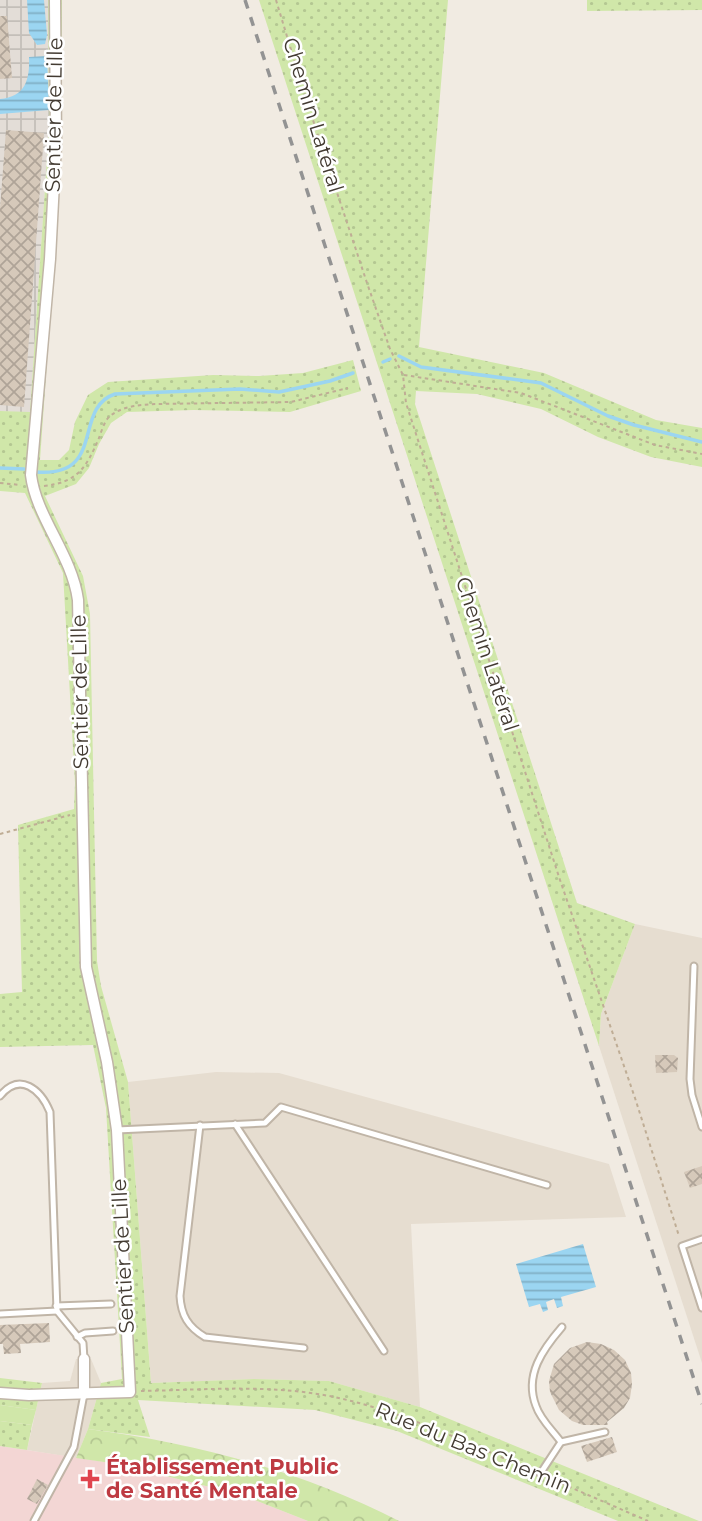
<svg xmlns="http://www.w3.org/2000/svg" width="702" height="1521" font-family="Montserrat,sans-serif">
<defs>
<pattern id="industrial-grid" width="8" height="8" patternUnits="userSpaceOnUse" patternTransform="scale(1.75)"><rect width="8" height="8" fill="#e3ddd7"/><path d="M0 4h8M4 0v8" fill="none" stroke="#c4bfb9"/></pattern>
<pattern id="grass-dots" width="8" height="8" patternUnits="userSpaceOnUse" patternTransform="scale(1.75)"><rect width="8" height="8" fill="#d0e7a9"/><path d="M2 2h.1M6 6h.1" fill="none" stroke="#b4c792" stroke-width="1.8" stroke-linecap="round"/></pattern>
<pattern id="forest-crowns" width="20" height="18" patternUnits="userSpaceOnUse" patternTransform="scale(1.75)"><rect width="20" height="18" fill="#d0e7a9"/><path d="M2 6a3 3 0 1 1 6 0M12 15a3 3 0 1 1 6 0" fill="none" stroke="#b4c792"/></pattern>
<pattern id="water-rules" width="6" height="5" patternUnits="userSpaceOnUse" patternTransform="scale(1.75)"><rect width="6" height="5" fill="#9bd5f1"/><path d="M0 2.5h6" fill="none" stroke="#80aec4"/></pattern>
<pattern id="building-cross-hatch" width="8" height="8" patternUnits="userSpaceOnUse" patternTransform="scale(1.75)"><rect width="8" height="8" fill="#d6c9ba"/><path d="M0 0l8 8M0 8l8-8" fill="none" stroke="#afa498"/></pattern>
</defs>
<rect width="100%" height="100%" fill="#f1ebe2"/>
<g fill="#e6ddd0">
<path d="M635,924L702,938V1363L599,1046L601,1014Z"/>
<path d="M216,1072L279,1073L609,1164L626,1217L411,1224L420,1407L329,1381L254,1379L151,1383L128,1082Z"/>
<path d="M76,1359H91L101,1383L88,1429L76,1458L27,1450L42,1383L70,1381Z"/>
</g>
<path fill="url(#industrial-grid)" d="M0,0H48L49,128L30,413L0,411Z"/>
<path fill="#f3d6d4" d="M0,1446L118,1464L242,1495L308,1521H0Z"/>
<g fill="url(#grass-dots)">
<path d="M48,0H62V22L59,191L40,460H59L69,450L75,422L88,395L108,382L213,375L259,376L303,373L353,360L361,391L290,412L194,410L127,412L111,423L99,444L89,468L76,484L45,496L83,576L90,614L97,961L101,986L128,1082L151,1383L254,1379L329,1381L420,1407L699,1521H618L397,1431L315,1410L138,1400L150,1437L88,1429L101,1383L122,1379L106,1108L93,1045L0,1047V994L22,992L18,825L74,809L75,783L63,573L25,493L0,491V411L30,412L49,128Z"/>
<path d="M259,0H448L419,347L544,373L656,420L702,428V467L651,457L598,437L541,409L477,394L416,391L415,404L577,903L635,924L601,1014L599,1046Z"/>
<path d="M587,0H702V10L587,11Z"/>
<path d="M0,1378L42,1383L36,1410L0,1405Z"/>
<path d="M0,1421L32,1425L27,1450L0,1446Z"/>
</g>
<path fill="url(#forest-crowns)" d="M88,1429C195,1443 302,1471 399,1521H308L242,1495L118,1464L76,1458Z"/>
<path fill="#d0e7a9" d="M0,1405L36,1410L32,1425L0,1421Z"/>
<g fill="url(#water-rules)">
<path d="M27,0H44L47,35L45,44L37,45L29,33Z"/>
<path d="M47,56L49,110L0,114V99C25,97 30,80 29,57Z"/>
<path d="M583,1244L596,1287L561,1297L563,1306L557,1308L554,1299L546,1302L548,1310L543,1312L540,1304L529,1307L516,1264Z"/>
</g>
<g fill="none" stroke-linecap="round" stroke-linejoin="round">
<g stroke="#9bd5f1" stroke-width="3.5">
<path d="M399,356L421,367L541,383L608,416L634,425L702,442"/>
<path d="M383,362L390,359"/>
<path d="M0,468L24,469"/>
<path d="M36,472C107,478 72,408 115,394L240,389L279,392L330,381L353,373"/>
</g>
</g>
<g fill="url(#building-cross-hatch)">
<path d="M0,16H7L12,78L0,79Z"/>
<path d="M6,130L44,133L24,407L0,405V209Z"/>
<path d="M655,1055H674L678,1058L677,1072L656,1073Z"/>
<path d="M702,1166V1184L690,1188L684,1172Z"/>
<path d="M49,1323L50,1342L20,1344L21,1353L4,1354L3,1344H0V1325Z"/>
<path d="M587,1342L601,1344L614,1350L625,1360L631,1373L632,1384L630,1398L624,1408L607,1422L608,1425H583L572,1421L559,1410L550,1392L549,1381L554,1364L570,1348Z"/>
<path d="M612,1437L617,1452L587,1462L581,1446Z"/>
<path d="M37,1479L48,1485L37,1504L27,1499Z"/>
</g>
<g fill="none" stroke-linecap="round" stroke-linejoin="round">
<defs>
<g id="lane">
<path d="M694,966L690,1079L692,1095L702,1127"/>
<path d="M0,1096C20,1071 41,1090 50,1112L57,1311L83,1343L84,1359"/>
<path d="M235,1124L384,1351"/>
<path d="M200,1125L180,1296C181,1315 188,1327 205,1337L304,1348"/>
<path d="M117,1130L265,1123L281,1107L547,1185"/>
<path d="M702,1239L682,1246L702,1308"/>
<path d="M56,1306L111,1304"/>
<path d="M0,1314L57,1311"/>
<path d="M562,1327C543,1349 524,1375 536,1406C540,1419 553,1431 561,1442L605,1432"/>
<path d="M77,1337L85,1333L113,1331"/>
<path d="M540,1474L561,1442"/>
<path d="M34,1521L74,1447L84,1394"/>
</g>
<g id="street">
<path d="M84,1359V1394"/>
<path d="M0,1393L29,1395L130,1392L117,1130L107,1062L86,967L78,600C72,555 36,517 31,475L50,259L56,144L55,0"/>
</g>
</defs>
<use href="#lane" stroke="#c0b5a7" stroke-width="9"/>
<use href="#street" stroke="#c0b5a7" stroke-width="13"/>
<g stroke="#bfad95" stroke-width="2" stroke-dasharray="3.5 3.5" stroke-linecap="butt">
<path d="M276,0L305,96L367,283L390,349L403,375L406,403L560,880L635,1098L679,1236"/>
<path d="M404,375L521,393L655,445L702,454"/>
<path d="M0,483L21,485"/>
<path d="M44,486C78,482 86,468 99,438C101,432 104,423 108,418C120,406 139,405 155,404L291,402L348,388"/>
<path d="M0,834L70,815"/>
<path d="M141,1391C204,1390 267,1384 329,1396C400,1410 465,1442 531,1470"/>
<path d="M549,1478L648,1521"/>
</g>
<use href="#lane" stroke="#fff" stroke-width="5"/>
<use href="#street" stroke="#fff" stroke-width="10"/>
<path stroke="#939393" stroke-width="3.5" stroke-dasharray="9 9" stroke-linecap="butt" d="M245,0L702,1404"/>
</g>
<path fill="#e0444e" stroke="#fff" stroke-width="2.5" d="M86.5 1468.5h7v7h7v7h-7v7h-7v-7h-7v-7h7z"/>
<g text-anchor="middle" stroke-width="5" stroke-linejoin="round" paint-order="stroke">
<g font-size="21" fill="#433b32" stroke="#fff">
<text transform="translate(54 115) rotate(-89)" y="7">Sentier de Lille</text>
<text transform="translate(313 115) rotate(73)" y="7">Chemin Latéral</text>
<text transform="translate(487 654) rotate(72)" y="7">Chemin Latéral</text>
<text transform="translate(80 692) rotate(-91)" y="7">Sentier de Lille</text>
<text transform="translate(123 1256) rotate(-93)" y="7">Sentier de Lille</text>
<text transform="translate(473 1448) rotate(22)" y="7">Rue du Bas Chemin</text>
</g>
<g font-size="21" font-weight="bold" fill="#be3a42" stroke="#fff" text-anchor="start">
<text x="106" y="1474">Établissement Public<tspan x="106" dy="24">de Santé Mentale</tspan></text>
</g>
</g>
</svg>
